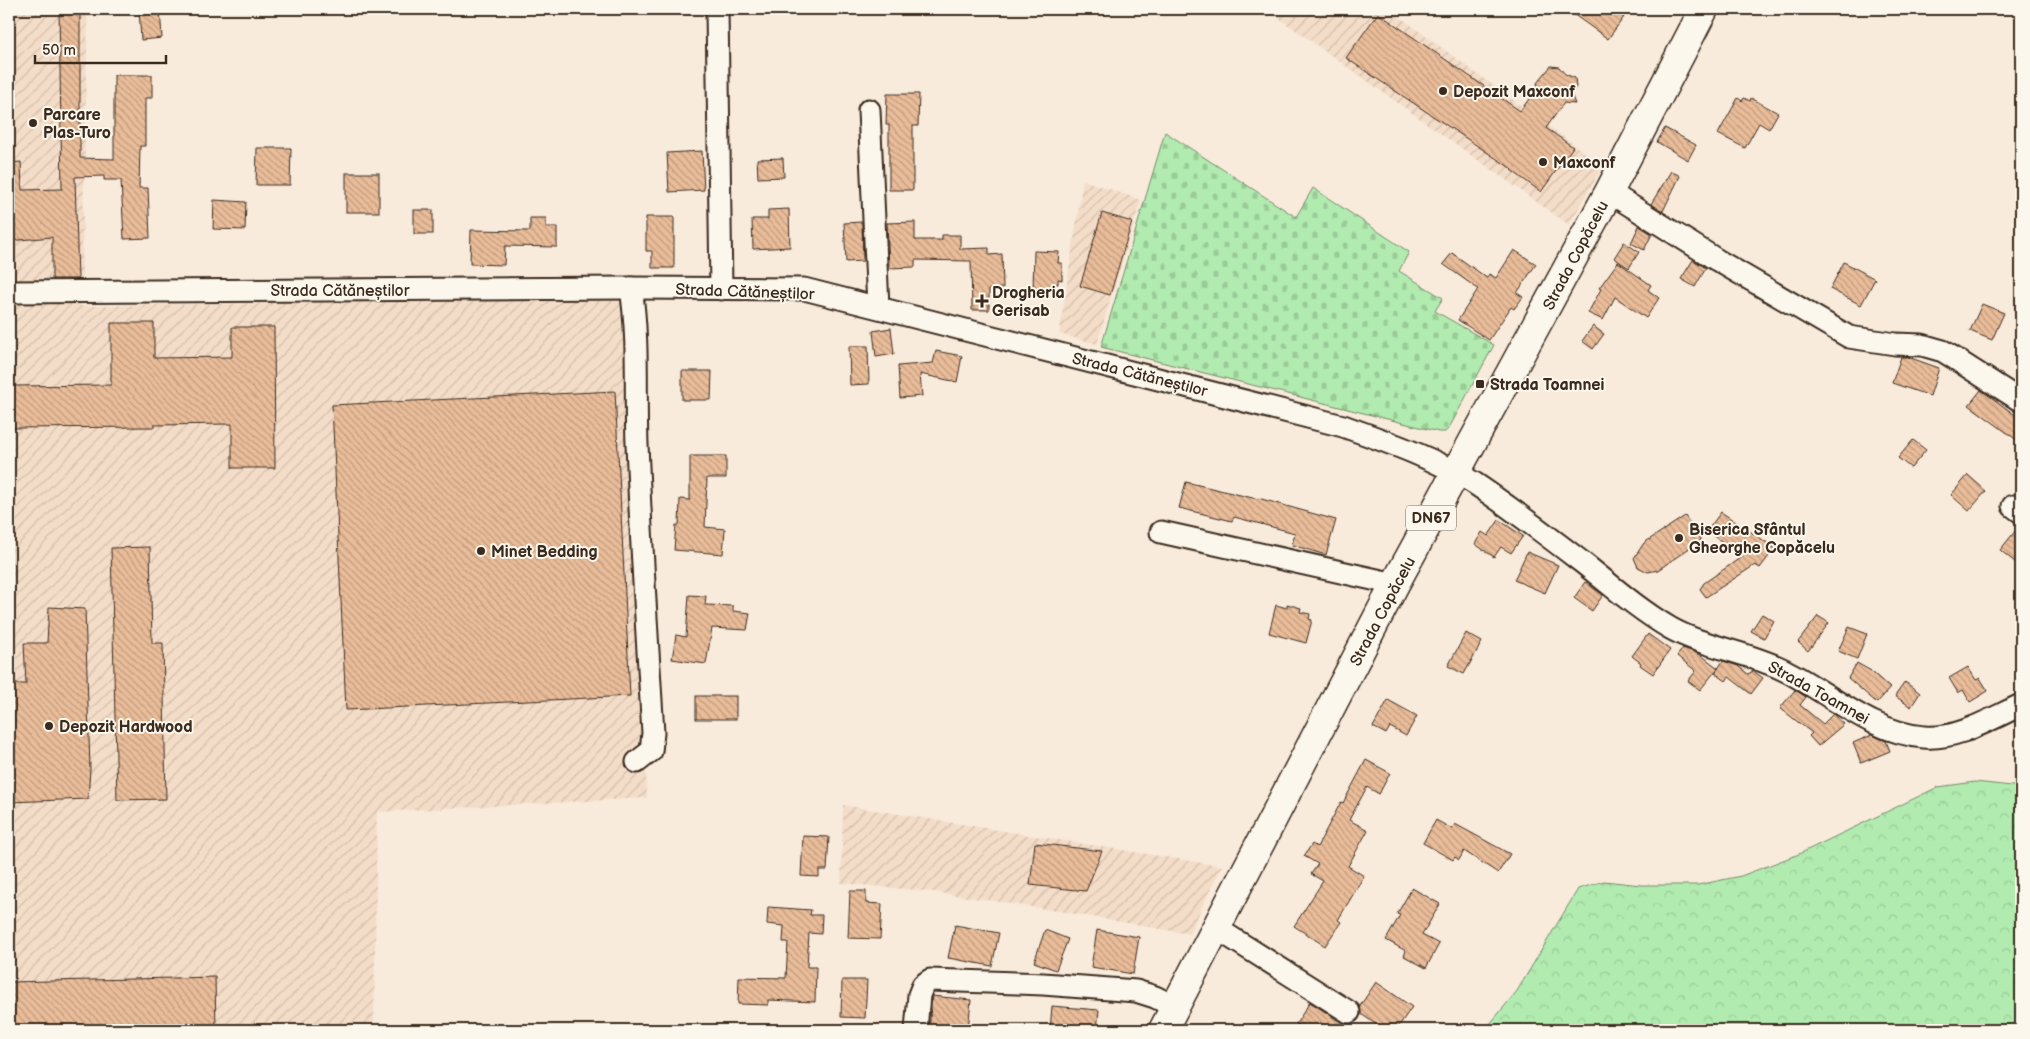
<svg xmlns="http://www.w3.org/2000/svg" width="2030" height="1039" font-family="'Balsamiq Sans',sans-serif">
<defs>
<pattern id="industrial-furrows" width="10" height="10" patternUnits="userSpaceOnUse" patternTransform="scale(1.25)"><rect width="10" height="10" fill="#f4ddc8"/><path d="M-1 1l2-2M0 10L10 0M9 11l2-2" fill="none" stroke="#d2beab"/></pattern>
<pattern id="forest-crowns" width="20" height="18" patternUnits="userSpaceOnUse" patternTransform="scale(1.25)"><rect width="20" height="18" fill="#b1ebb0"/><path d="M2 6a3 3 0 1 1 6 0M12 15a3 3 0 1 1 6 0" fill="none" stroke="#99ca97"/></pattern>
<pattern id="cemetery-stones" width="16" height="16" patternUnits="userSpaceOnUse" patternTransform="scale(1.25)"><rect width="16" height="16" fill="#b1ebb0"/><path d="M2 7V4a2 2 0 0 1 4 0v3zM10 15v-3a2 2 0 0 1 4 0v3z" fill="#99ca97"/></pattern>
<pattern id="building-back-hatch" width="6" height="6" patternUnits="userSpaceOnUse" patternTransform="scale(1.25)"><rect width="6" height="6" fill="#eabd9a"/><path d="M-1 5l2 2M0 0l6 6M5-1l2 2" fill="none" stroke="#bf9a7d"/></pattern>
</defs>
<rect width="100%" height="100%" fill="#f8ebdc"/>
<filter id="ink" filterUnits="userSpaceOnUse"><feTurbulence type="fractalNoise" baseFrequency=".02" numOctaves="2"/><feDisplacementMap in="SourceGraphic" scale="10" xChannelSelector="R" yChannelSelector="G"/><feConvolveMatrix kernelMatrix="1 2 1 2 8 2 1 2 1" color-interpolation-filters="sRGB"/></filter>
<g filter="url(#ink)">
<g fill="url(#industrial-furrows)">
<path d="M9,9H88L81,306L628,298L647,798L377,812L374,1030H9Z"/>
<path d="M1266,9H1389L1603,166L1569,225Z"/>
<path d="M1083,180L1141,200L1097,344L1059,334Z"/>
<path d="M843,805L1222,866L1189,934L1064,912L934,892L841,883Z"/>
</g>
<path fill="url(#forest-crowns)" stroke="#768a67" d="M1975,782L2021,787V1030H1485L1517,991L1578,889L1604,881L1641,885H1698L1741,876L1799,854L1938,787Z"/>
<path fill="url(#cemetery-stones)" stroke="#768a67" d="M1165,132L1296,217L1313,188L1409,252L1399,271L1443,298L1435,311L1494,345L1449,428L1445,432H1439L1101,347Z"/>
<g fill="url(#building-back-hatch)" stroke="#3b2a1e">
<path d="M59,9H80V158L114,159V75H152V98H145V146H140L139,188H148L150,238L124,239L121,180H104V176L75,177L78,279H52V237L9,241V163L21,162L22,190L62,189Z"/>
<path d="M139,9H160L162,38L141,40Z"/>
<path d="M1566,9H1613L1624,17L1608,39Z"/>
<path d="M1378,13L1520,111L1538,87L1537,83L1551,66L1559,67L1565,74L1575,78L1576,87L1571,94L1575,104L1564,103L1546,128L1573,147L1541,192L1511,170L1512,169L1346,58Z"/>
<path d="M887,94H919L918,126H913V190H889V125H886Z"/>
<path d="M1738,98L1742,101L1744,98L1750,101L1751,98L1778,113L1769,129L1759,123L1745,148L1718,134Z"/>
<path d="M1665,128L1696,145L1688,160L1657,142Z"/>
<path d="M257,148H291L290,185H256Z"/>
<path d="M702,151L704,190L669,192L667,153Z"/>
<path d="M783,158L784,177L758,178L757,159Z"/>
<path d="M1671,171L1680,176L1663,211L1651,204Z"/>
<rect x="346" y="173" width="33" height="39"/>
<path d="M214,200L246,202L245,230L213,229Z"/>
<path d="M789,209L790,247L753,249L752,219H768V210Z"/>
<rect x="414" y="210" width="19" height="24"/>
<path d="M1102,213L1132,222L1110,295L1080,286Z"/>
<path d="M646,217H674V268H652V251H646Z"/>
<path d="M530,218H546V227H557V247L505,246L504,265L470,264L471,230L530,231Z"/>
<path d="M862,222L863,261L846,262L844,223Z"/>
<path d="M915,222V240H942V235H960V249L989,248V255L1002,254L1003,288L989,289V310H972L971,261L915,260V267L889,268L887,223Z"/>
<path d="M1639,226L1652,234L1644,250L1631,243Z"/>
<path d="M1624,242L1639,252L1629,268L1614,258Z"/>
<path d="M1514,250L1536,264L1517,293L1523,297L1514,309L1511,307L1489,340L1458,320L1478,289L1443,264L1452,253L1487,278L1489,274L1496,278Z"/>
<path d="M1034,251L1059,252L1058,263H1062V280L1058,279V284H1053V290L1033,289Z"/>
<path d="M1693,260L1706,268L1695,287L1681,279Z"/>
<path d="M1618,262L1651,285L1648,290L1659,298L1646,318L1615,297L1603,320L1588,313L1601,289L1599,288Z"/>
<path d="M1844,262L1875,279L1861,305L1830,289Z"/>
<path d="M1982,304L2004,313L1992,340L1970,331Z"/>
<path d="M111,323H154V358L232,357V327H274L275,468H232V424L154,425V427L9,428V386L111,385Z"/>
<path d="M1593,326L1604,334L1593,349L1582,341Z"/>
<path d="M891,328L894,354L876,357L873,331Z"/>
<path d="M849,346H868L869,384L850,385Z"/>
<path d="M936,351L962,356L957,382L920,374L922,396L900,398L898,366L933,363Z"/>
<path d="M1901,357H1908L1939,368L1930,396L1892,383Z"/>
<path d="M682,371H712L711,400H682Z"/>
<path d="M1981,390L2021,419V443L1969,405Z"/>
<path d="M615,391L630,696L346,710L332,405Z"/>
<path d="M1913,440L1926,450L1911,468L1898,458Z"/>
<path d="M690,456H726V478H707L705,527L725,529L723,554L674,550L676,525H679L680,499L690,500Z"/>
<path d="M1968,475L1986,491L1969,511L1951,495Z"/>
<path d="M1186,482L1257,499L1258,498L1336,520L1326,555L1292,545L1295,533L1234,517L1232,521L1179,508Z"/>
<path d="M1721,512L1775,548L1760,568L1755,565L1706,597L1700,589L1704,583L1743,556L1707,531Z"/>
<path d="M1685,516L1701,540L1658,570L1648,572L1638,567L1634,558L1644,543Z"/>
<path d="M1499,520L1523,536L1511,553L1501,547L1494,557L1475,544L1482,532L1488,536Z"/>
<path d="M2021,524V567L2000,550Z"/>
<path d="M150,547L152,643H163L166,799L117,800L111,548Z"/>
<path d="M1527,552L1558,565L1545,593L1514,580Z"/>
<path d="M1585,582L1603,595L1592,611L1574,598Z"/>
<path d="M689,595L706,596L705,605L733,606V611L750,613L747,630L712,628L706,664L672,659L676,635L686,637Z"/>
<path d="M1287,604L1301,608L1300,612L1310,614L1309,619L1312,620L1306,643L1269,633L1276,605L1287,608Z"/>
<path d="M49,607L85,609L90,769L88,799L9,802V684H26L24,643H47Z"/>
<path d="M1762,614L1774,621L1764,638L1751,631Z"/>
<path d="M1818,616L1829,623L1808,651L1798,642Z"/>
<path d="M1849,627L1867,634L1857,659L1838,651Z"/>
<path d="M1466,633L1482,642L1464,674L1448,666Z"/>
<path d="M1648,634L1670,650L1653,674L1640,665L1641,663L1632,656Z"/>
<path d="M1683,648L1701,655L1718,668L1700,690L1688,681L1696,671L1677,656Z"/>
<path d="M1723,661L1738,666L1748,674L1753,671L1763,678L1751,694L1729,677L1726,681L1715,673Z"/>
<path d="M1857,663L1871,671L1890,688L1877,703L1848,678Z"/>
<path d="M1968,667L1976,680L1980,678L1988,691L1970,702L1963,690L1958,693L1949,678Z"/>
<path d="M1905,682L1920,693L1911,707L1895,696Z"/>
<path d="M1795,690L1806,697L1800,705L1823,724L1833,714L1844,724L1818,746L1809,736L1812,733L1780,708Z"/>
<rect x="696" y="696" width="40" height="23"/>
<path d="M1388,700L1417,716L1406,736L1390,727L1386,734L1373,727Z"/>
<path d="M1872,735L1886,741L1890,751L1861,763L1853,743Z"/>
<path d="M1366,760L1390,773L1379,794L1367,787L1349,820L1368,830L1348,866L1364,876L1338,920L1341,922L1325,946L1294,926L1323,881L1311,874L1318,864L1304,856L1312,844L1317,847L1341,802L1343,803Z"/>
<path d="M1436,820L1452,829L1455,824L1510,854L1498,873L1464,851L1459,860L1455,857L1453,860L1423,843Z"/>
<path d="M803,836L829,837L827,870H819V877L801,876Z"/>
<path d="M1035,843L1102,851L1086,891L1030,885Z"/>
<path d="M1412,888L1440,904L1422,935L1439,944L1426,968L1404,956L1406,951L1386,940L1400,915L1397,914Z"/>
<path d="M850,891H866V903L882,904L880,939L848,938Z"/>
<path d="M768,907L811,910L810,915H822L821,934L809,933L807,967H816L815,1002L768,1000V1005L738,1004L739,977L786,978L788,942H783L784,926L767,924Z"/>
<path d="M955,925L999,933L992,966L948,958Z"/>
<path d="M1045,930L1068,939L1056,970L1034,962Z"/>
<path d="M1097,930L1139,937L1133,974L1091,967Z"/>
<path d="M215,977L216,1030H9V982Z"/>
<path d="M842,980H867L865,1018L841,1017Z"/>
<path d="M1376,982L1412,1007L1396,1030H1384L1361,1014L1360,1006Z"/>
<path d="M932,996L971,1000L968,1030H929Z"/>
<path d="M1310,1002L1342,1023L1350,1024L1359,1030H1305L1296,1024Z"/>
<path d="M1052,1006L1099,1010L1097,1030H1050Z"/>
</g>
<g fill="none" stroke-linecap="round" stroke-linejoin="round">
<defs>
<g id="minor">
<path d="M717,9L721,289"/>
<path d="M869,110L878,307"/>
<path d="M1609,192L1717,260L1849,337L1895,344L1922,345L1943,351L2021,401"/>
<path d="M631,288C639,340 635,392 637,444C641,540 647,637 653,733L651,751L637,762"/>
<path d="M9,292L631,288L804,289L1343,426C1388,442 1434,458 1474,483C1510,507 1549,537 1583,563C1612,586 1638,609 1670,628C1703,647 1750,652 1786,671C1830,693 1871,733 1924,737C1957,740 1992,718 2021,705"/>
<path d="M2013,506L2021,512"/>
<path d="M1161,532L1395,584"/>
<path d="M1216,928L1349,1012"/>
<path d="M916,1030L919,995L923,985L930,980L1043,984L1136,991L1155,997L1175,1007"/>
</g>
<path id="primary" d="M1163,1030L1395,584L1609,192L1704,9"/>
</defs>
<use href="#minor" stroke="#3b2a1e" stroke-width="25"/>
<use href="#primary" stroke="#3b2a1e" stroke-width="31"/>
<use href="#minor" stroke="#fbf7ec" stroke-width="21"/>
<use href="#primary" stroke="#fbf7ec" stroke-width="28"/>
</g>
</g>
<g fill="#3b2a1e" stroke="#fbf7ec" stroke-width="2">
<circle cx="1443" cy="91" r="5"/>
<circle cx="33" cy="123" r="5"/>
<circle cx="1543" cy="162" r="5"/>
<path d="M979.5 293.5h5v5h5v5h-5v5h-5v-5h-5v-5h5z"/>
<rect x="1475" y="379" width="10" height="10" rx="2.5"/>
<circle cx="1679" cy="538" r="5"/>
<circle cx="481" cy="551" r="5"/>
<circle cx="49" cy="726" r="5"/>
</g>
<g text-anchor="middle" stroke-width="4" stroke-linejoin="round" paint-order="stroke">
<rect fill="#fbf7ec" stroke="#75685c" stroke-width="1" x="1406" y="505.5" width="50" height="25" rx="4"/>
<g font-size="15" font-weight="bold" fill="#3b2a1e">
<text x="1431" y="523">DN67</text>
</g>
<g font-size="16" font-weight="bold" fill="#3b2a1e" stroke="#fbf7ec" text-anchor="start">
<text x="1453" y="97">Depozit Maxconf</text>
<text x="43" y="120">Parcare<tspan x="43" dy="18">Plas-Turo</tspan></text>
<text x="1553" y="168">Maxconf</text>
<text x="992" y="298">Drogheria<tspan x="992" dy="18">Gerisab</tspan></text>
<text x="1490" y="390">Strada Toamnei</text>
<text x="1689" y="535">Biserica Sfântul<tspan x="1689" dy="18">Gheorghe Copăcelu</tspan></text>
<text x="491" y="557">Minet Bedding</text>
<text x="59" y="732">Depozit Hardwood</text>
</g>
<g font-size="16" fill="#3b2a1e" stroke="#fbf7ec">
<text transform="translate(1575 255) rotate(-62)" y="6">Strada Copăcelu</text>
<text x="340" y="296">Strada Cătăneștilor</text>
<text transform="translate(745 291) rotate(2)" y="6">Strada Cătăneștilor</text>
<text transform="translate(1140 374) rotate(14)" y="6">Strada Cătăneștilor</text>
<text transform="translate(1382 611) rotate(-62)" y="6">Strada Copăcelu</text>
<text transform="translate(1819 692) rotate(29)" y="6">Strada Toamnei</text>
</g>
</g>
<rect width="2030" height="1039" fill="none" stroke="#fbf7ec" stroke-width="30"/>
<rect x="15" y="15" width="2000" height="1009" fill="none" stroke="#3b2a1e" stroke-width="2" filter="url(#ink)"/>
<path d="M35 55v8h131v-8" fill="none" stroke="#3b2a1e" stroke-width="2.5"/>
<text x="42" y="55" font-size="15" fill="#3b2a1e" stroke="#fbf7ec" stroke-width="4" paint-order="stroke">50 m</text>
</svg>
